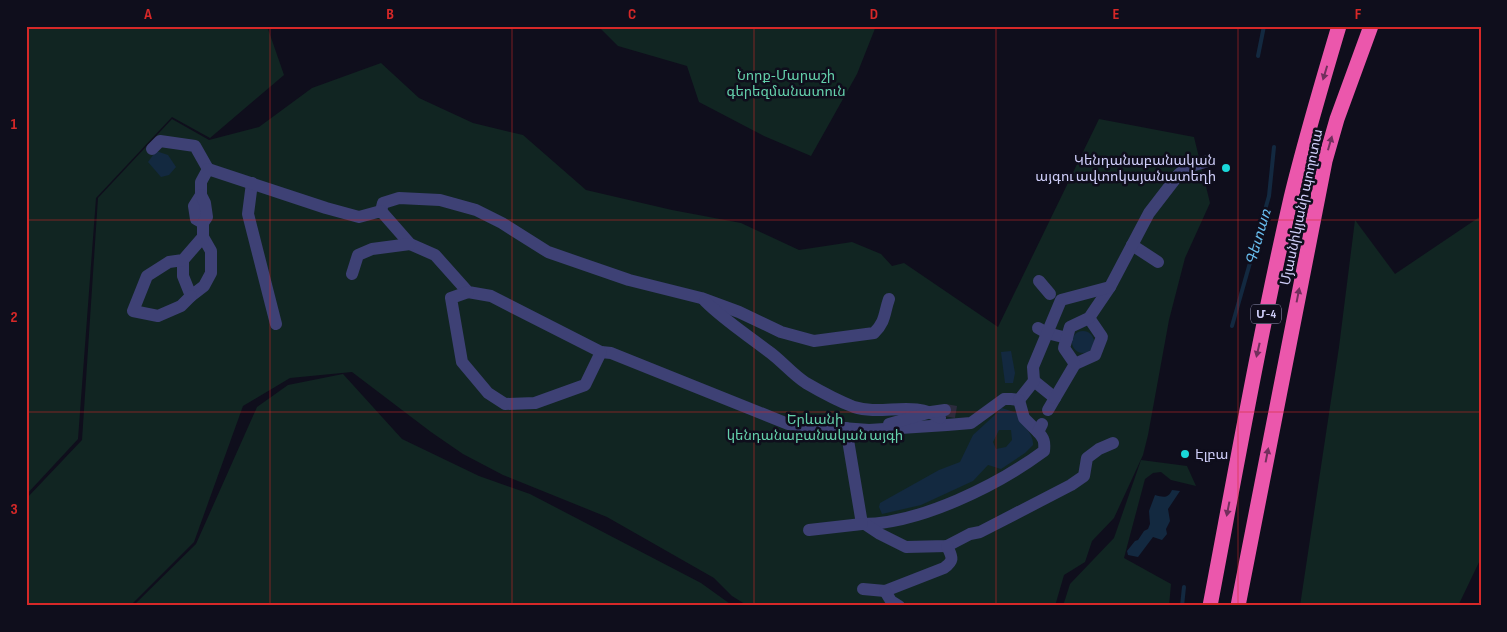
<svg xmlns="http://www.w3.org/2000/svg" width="1507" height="632" font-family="'Sofia Sans Condensed','Noto Sans Armenian',sans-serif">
<rect width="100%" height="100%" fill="#0f0e1c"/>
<g fill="#112522">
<path d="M26,26H267L284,75L210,138L172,117L96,198L78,439L26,495Z"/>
<path d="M598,26H876L857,74L811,156L764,136L699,102L687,66L618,46Z"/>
<path d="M381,63L419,98L473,123L523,135L586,190L672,210L741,223L799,250L852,242L881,254L892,266L904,263L998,327L1099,119L1194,137L1210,203L1185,258L1169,320L1148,435L1143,455L1114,518L1092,541L1085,562L1064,575L1055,606H748L732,596L714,578L607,517L503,475L463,454L431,432L352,372L290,378L243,406L194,542L130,606H26V499L82,440L98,198L172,119L209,140L259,127L312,88Z"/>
<path d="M1481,216V558L1458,606H1300L1339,347L1355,220L1395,274Z"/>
<path d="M343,374L402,439L479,476L530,494L701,583L733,606H133L196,544L257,407L288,385Z"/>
<path d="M1141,460L1187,466L1196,486L1171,480L1161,472L1153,473L1145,479L1124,558L1171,584L1169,606H1063L1070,584L1114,538Z"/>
</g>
<g fill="#132940" fill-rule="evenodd">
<path d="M156,151L168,155L176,167L169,175L161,177L148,162Z"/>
<circle cx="1083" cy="342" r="11"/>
<path d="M1011,351L1015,373L1013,383H1005L1001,352Z"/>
<path d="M999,407L1017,413C1021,425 1034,433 1033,445L1025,453L1001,469L988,465L973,481L921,505L882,514L879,507L880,503L939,470L960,462L973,435L998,412ZM999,430H1011L1012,440L1006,447L996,449L993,442Z"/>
<path d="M1172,490L1180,491L1168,509L1170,521L1166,529L1167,534L1162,540L1153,537L1138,557L1128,555L1127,551L1135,541L1138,540L1144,531L1148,529L1150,524L1149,511L1155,495C1163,497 1168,499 1172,490Z"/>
</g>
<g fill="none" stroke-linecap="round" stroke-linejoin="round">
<g stroke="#132940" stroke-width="4">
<path d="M1258,56L1264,26"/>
<path d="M1232,326L1269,196L1274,147"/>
<path d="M1182,606L1184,587"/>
</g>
<path stroke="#2c2b3d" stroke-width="12" stroke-dasharray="12 6" stroke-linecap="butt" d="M945,410L956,412"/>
<g stroke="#3e4175" stroke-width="12">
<path d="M152,149L160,141L195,146L208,169"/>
<path d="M252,183L248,214L276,324"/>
<path d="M381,211L383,203L399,198L440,200L476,210L502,223L548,252L629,280L701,298L739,312L781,332L814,341L874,333C886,321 884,313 889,299"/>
<path d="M203,223L196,219L194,206L201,195V182L208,169L326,208L359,217L381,211L410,244L435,255L468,292L491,296L601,352L611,353L788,424L869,430L947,425L971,423L1004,399H1011L1019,400"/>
<path d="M1132,245L1158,262"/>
<path d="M183,260V276L191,296L204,286L211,273V251L203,237"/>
<path d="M352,274L358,255L372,249L410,244"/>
<path d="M1039,281L1050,294"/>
<path d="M468,292L451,298L462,362L488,393L505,404L535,403L585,385L601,352"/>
<path d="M191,296L181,306L158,316L133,311L147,276L169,262L183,260L203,237V223L207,217L205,203L201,195"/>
<path d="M705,301C724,320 746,334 768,351C781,360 792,374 806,383C818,390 841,402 854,407C882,416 915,400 940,418"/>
<path d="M1038,328L1047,333L1067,338"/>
<path d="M1075,364L1095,355L1102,337L1089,318"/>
<path d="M1034,381L1055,398L1048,410"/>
<path d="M1055,398L1075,364L1064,348L1070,327L1089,318L1110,287"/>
<path d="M1019,400L1034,381L1033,367L1061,300L1110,287L1149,213L1179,174L1188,167L1208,161"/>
<path d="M1019,400L1024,418L1038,432"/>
<path d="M889,424L931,412L945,410"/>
<path d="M846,428L862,524C920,524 998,485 1044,451C1045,442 1044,438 1038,432L1042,424"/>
<path d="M865,524L880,534L906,547L947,546L970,534L980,532L1071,485L1084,476L1087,458L1099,449L1113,443"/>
<path d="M809,530L862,524"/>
<path d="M863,589L885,591L944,568C955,560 952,557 947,546"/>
<path d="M885,591L891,601L899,606"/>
</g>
<g stroke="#eb57ac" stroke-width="15">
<path d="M1210,606C1236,469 1260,333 1291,198C1305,140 1322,83 1339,26"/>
<path d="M1238,606L1325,161L1337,119L1371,26"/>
</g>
</g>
<defs><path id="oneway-solid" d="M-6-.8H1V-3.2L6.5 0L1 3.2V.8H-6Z" transform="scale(1.25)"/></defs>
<g fill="#722f5d">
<use href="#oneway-solid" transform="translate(1325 73) rotate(107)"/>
<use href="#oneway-solid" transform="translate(1330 143) rotate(-74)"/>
<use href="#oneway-solid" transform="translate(1298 295) rotate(-79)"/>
<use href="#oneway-solid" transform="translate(1258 350) rotate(103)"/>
<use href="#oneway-solid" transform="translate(1267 455) rotate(-79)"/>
<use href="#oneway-solid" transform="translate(1228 509) rotate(101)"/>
</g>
<path fill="none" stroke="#d62828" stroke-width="1" stroke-opacity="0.55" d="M270,26V606M512,26V606M754,26V606M996,26V606M1238,26V606M26,220H1481M26,412H1481"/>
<g fill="#1ad8da" stroke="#0f0e1c" stroke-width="2">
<circle cx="1226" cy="168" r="5"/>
<circle cx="1185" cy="454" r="5"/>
</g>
<g text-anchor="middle" stroke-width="5" stroke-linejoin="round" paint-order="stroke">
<rect fill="#0f0e1c" stroke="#9594b7" stroke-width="1" x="1251" y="304.5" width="30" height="19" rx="4"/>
<g font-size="12" font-weight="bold" fill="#cfcef9">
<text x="1266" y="318">Մ-4</text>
</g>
<g font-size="14" fill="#64d0ab" stroke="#0f0e1c">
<text x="786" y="80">Նորք-Մարաշի<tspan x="786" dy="16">գերեզմանատուն</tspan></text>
<text x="815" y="424">Երևանի<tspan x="815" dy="16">կենդանաբանական այգի</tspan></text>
</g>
<g font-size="14" fill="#cfcef9" stroke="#0f0e1c" text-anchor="end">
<text x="1216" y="165">Կենդանաբանական<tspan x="1216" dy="16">այգու ավտոկայանատեղի</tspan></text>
<text x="1195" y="459" text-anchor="start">Էլբա</text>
</g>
<g font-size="14" fill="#cfcef9" stroke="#0f0e1c">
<text transform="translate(1301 207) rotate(-78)" y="5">Մյասնիկյանի պողոտա</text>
</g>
<g font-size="15" font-style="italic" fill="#68bced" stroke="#0f0e1c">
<text transform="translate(1258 237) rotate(-74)" y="5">Գետառ</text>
</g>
</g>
<rect width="1507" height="632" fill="none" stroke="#0f0e1c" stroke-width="55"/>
<rect x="28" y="28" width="1452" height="576" fill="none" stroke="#d62828" stroke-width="2"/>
<g font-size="16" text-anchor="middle" font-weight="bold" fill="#d62828">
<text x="148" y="19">A</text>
<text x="390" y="19">B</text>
<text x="632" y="19">C</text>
<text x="874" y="19">D</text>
<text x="1116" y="19">E</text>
<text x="1358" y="19">F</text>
<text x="14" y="129">1</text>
<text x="14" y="322">2</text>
<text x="14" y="514">3</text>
</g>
</svg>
